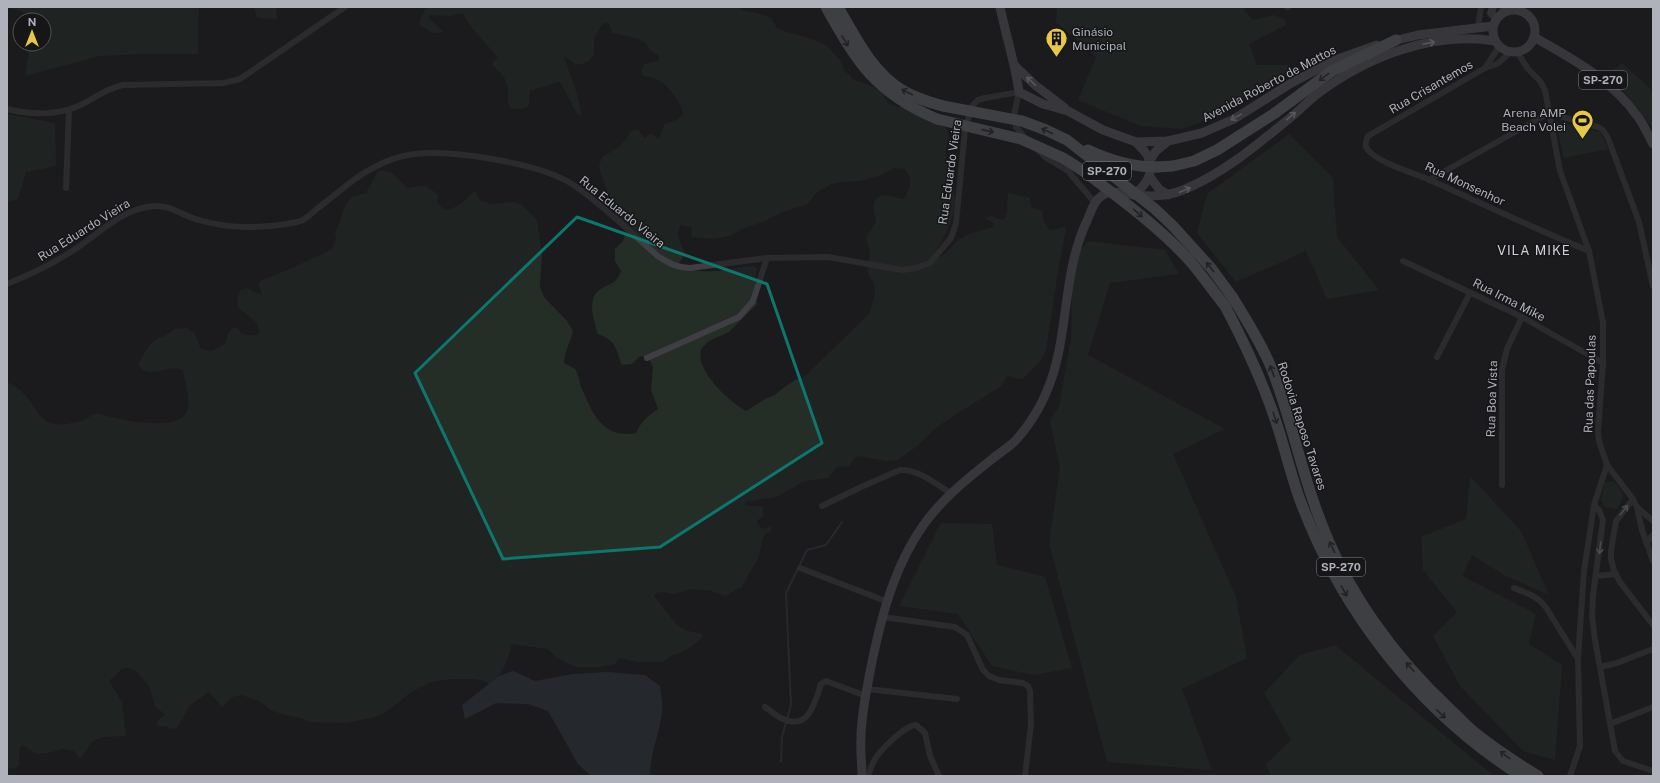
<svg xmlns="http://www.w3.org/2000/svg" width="1660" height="783" font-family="'Public Sans',sans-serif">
<rect width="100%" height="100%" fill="#1b1b1d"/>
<g fill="#252d27" fill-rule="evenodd">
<path d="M7,7H199L198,54H142L99,56L25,76L30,44H44V20H34L35,16Z"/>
<path d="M254,7H276L277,19L257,18Z"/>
<path d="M428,7H739L742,10L761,14L771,18L777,28L787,32L806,37L826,45L841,61L845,71L853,79L873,87L882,93L888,103L898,107H922L931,113L947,129L949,139C938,157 957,184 955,205C954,215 946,234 941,243C938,248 933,252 933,259C948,257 951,244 963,237C972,232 984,230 994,227L993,222L985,219L987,217L991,216L1002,220L1005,218L1007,212L1008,193L1030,198L1031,207L1042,211L1044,222L1049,229L1053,230L1064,227L1066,229L1059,265L1046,350L1041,360L1023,379C1017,380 1013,376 1007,376L1001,386L938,426L917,446L898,460L887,461L858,456L853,459L850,466L837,467L828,478L805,481L776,497L746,502L745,505L763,507V516L757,521L760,527L765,529L772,526L771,530L763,537L759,557L747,577L742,588L737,589L726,596L711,591L692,589L674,594L662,592L656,593L654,596L677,625L688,631L702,634L703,637C696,643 690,648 682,652C672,656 672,654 663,662H639L619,658L615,664L599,667H576L556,657L548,649L512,644C508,660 503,674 490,685L485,681L475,679H451L431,682L411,692L385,713L375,717L346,723L310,722L301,718L281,714L271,710L261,702L242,695L232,697L222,707L209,692L190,705L177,728L172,729L166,726H157V722L165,714L155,707L149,686L136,671L129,668L122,669L109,681L122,702L126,736L103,737L93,741L80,759L74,751L63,749L48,753L37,754L22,745C16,752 21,758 19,766L12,769L7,768V382C44,398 28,436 81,421C86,419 92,415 97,413C115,419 178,434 187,411C191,402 185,381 183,371C172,361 150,382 138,365C143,355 148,344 157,339C165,335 167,336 174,329L187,328L194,333L201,349L212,351L225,344L228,333L234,327L237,328C243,336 246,336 257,335L259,332L257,323L238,307L237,298L240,291L247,288L262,295L259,285L260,281L290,269L332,249L336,239L335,232C342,222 343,203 353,197C356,195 362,194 366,193L378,171C390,167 399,180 407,188C423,185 424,183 438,195L437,202L443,209C456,211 466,199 475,191L480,200L490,204L512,202L521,204L537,220L542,254L540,287L544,297L567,321L573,331C570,344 565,349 564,363C568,365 572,367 575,369C580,376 579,383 582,389C593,415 604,439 636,433C641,421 648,416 658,409L651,390L653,368L649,358L640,356L632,364L622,365C615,348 617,341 598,334C594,322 587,301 598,291C610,282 615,286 621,271L615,261V249L623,241L626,231L614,213L612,203L601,174L599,166L602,157L619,147L632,131L638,130L645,138L650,133L659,139L664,125L678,119L683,114C681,101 666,82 654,78C650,76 646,78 642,75V69L645,64L658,61L659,56L650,50L645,42L635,38L613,33L609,24L605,23L601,26L594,39V54L589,61L582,64H575L564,56C569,74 581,98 581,116L577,114L561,83L558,82L530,91L529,105L526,108L511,109C506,102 509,96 508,88C507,78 499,71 492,65L494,61L498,59L497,57C485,41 471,31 463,13L450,16L429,15V17L435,24L444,32L433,33L420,25C420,17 422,13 428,7ZM895,168L905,169C914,181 910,186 904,199C897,199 892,195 885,195C870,196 873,211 876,221L866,237L870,253L868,274L874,284L875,294L869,314L805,376L795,380L783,388L775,395L765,399L746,411C728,400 708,381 701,362C700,358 701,353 701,349L709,341L729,332L758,303L755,302V279L757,268L752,266C728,269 702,276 679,266V263C680,261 682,259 683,257C688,246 672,238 681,225L692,228L691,237L715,239L729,236L745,228L762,222L786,211L808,204L816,193L831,184L842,182L860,181L879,176Z"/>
<path d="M1057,7H1247L1244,10L1253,20L1273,15L1285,19L1286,25L1249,44L1257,65H1288L1292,75L1278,78L1222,114L1182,129L1141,126L1078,100L1096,57L1056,22Z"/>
<path d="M1622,63L1653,91V128L1609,73Z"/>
<path d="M7,114L55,123L56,166L26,172L18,199L7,202Z"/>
<path d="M1555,121L1600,132L1608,149L1564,158Z"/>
<path d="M1289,134L1333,178L1337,237L1379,290L1327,299L1306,251L1236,282L1197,233L1207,194Z"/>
<path d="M1088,241L1165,250L1179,274L1110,283L1088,355L1225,429L1173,454L1236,597L1247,658L1182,689L1212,770L1107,762L1049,543L1060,468L1050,421L1059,406L1071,340L1073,259Z"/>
<path d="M1470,476L1521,531L1549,595L1504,575L1472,555L1462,576L1536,614L1529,644L1562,665L1555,760L1523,751L1460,686L1433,636L1457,612L1423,570L1421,537L1466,519Z"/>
<path d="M1614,481C1623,493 1627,496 1617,509L1605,507L1601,500L1605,482Z"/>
<path d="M941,523L992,524L997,565L1045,577L1072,668L1034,675L992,666L958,614L899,606Z"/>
<path d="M1335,645L1494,776H1271L1266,764L1291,740L1264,693L1300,655Z"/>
</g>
<path fill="#323841" d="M513,671L535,681L573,674L607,672L645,675L660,686C661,695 663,703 662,711C660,733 650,753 650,776H591L578,764L548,711L528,704L496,703L465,719L462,705L499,676Z"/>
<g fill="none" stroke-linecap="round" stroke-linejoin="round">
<path stroke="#323841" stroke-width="2" d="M781,762L782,737L791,705L786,593L807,550L826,545L842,522"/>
<g stroke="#3e3e44" stroke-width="6">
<path d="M1287,7H1288"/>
<path d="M1478,27L1481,7"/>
<path d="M1511,52L1497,64L1485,68L1368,136C1365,143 1364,147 1370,152C1382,164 1414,173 1430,180C1483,204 1535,229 1589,251"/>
<path d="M1517,52L1528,69L1540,81L1545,90L1560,171L1589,251L1603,323V363L1598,431L1599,441L1607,465L1594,505L1584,571L1578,659L1580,746L1570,776"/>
<path d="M1485,68L1499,47"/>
<path d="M7,109C36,116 64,116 90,100C102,93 110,88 123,85L224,83L240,79L345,7"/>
<path d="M1038,150L1045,157L1068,171L1095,203"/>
<path d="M1429,180L1549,113L1598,127L1603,130L1608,138L1639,222L1653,286"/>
<path d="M66,188L69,110"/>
<path d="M1403,261L1522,317L1603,363"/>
<path d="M7,284C29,275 49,266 69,253C96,237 121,208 154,206C171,205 183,216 199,220C225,228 258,229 286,224C291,223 299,222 303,220C308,217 313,212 318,208C337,194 355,176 377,166C386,161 397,157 408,155C446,148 539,163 572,184C602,204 631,233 659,257C669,263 677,268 690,268L767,258L828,257L902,270L916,268L930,263L951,238L956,223L965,130L972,106L978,100L985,98L1019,92L1014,115L1016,127L1027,140"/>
<path d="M1437,357L1470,293"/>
<path d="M647,358L739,317L753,301L767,258"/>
<path d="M1607,465L1633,499L1637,507L1642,530L1653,561"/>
<path d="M1502,485V370L1507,349L1522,317"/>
<path d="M1633,499L1616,521L1611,551V559L1614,571L1620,582L1653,625"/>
<path d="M1594,505L1599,510L1603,520L1593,595L1592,616L1595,640L1615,751L1623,761L1653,771"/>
<path d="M822,506L861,487L900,470C919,469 937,485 952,494"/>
<path d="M1637,507L1653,521"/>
<path d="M1646,543L1653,535"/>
<path d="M800,568L888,602"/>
<path d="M1596,576L1616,574"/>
<path d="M1514,588C1526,593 1536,595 1545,606L1578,659"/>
<path d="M883,617L955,627L967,635L983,670L989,676L999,680L1023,683L1028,686L1030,691L1031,724L1025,776"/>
<path d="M1600,667L1617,663L1653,649"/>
<path d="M867,689L957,699"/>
<path d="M765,707C771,711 777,717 783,719C809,731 815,702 821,684L826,681L866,696"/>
<path d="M1610,724L1653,707"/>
<path d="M868,776C870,771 871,766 874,761C879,751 904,726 916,725L925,733L930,756L939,776"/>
</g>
<g stroke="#4a4b52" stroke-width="8">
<path d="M1493,7L1491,13L1497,19"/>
<path d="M1503,7L1508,11"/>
</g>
<g stroke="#595961" stroke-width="9">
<path d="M1000,7C1006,36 1015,63 1019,92L1043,104L1068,111L1103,130L1136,142L1168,141L1202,133L1234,119L1293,82L1314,71L1338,59L1377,45"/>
<circle cx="1514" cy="31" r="21"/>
<path d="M1534,37C1573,59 1612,80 1638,117C1644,125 1648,135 1653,144"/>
<path d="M1389,42L1418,35L1493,26"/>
<path d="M1015,66L1035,85L1065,108"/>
<path d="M1150,160L1156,151L1168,141"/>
<path d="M1150,177L1159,189L1168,195"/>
<path d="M1133,195C1144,187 1154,175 1149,160C1148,153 1140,147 1136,142"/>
<path d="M862,776C862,763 860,750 861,738C861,716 866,694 870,672C881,615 897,552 938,507C953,490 973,474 991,460C998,454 1006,449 1013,443C1026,430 1039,410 1046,393C1070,339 1061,277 1086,223C1090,215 1092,205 1098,199C1102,195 1107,192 1113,192C1118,192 1124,194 1129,194C1147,197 1166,197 1183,190C1223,174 1258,144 1291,117C1300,110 1307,102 1316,95C1366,57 1432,31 1495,41"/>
</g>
<g stroke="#696a72" stroke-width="11">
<path d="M826,7C857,62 875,93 937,119"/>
<path d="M838,7C855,36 872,72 902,90C915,98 929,102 943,106"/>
<path d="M1063,158L1085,172"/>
<path d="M1157,167L1173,166L1194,161L1217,150L1275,113L1332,71L1396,40"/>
<path d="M1233,298C1247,321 1261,343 1271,367C1291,416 1300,468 1319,517C1346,591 1394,657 1451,710C1460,718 1468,728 1478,735C1497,750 1517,763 1538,776"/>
<path d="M1225,306C1244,342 1261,378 1274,416C1284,444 1290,473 1300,500C1342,613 1419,711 1521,776"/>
</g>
<g stroke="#696a72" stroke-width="11">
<path d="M943,106L1022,121L1046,130L1067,140L1155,209L1173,226L1211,268L1233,298"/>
<path d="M937,119L1021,139L1063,158"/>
<path d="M1088,150C1111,161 1132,167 1157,167"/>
<path d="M1085,172C1121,200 1158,226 1189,260C1202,275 1213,291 1225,306"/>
</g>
</g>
<defs><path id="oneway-shaft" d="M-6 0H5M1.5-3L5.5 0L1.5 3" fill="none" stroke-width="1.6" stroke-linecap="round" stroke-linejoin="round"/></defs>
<g stroke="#2b2b2e">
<use href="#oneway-shaft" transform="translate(845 41) rotate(58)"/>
<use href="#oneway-shaft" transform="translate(1324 77) rotate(144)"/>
<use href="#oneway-shaft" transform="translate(907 92) rotate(-153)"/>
<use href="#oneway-shaft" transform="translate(988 131) rotate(13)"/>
<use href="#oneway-shaft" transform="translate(1047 131) rotate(-156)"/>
<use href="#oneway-shaft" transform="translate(1138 213) rotate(41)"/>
<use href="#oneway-shaft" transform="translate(1210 267) rotate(-129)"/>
<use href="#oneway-shaft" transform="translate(1272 371) rotate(-111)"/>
<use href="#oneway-shaft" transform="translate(1275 418) rotate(72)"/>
<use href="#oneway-shaft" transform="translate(1332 547) rotate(-115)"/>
<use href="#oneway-shaft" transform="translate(1344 591) rotate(61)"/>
<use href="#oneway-shaft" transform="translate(1410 667) rotate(-131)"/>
<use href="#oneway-shaft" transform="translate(1441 714) rotate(43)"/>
<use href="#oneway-shaft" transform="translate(1505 755) rotate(-144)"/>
</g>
<g stroke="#9e9fa9">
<use href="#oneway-shaft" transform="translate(1429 43) rotate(-10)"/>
<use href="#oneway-shaft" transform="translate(1031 81) rotate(-137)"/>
<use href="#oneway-shaft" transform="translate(1291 116) rotate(-40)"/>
<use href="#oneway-shaft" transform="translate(1236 117) rotate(151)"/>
<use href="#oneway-shaft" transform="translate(1185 190) rotate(-23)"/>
</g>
<g stroke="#82838b">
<use href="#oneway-shaft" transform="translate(1624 510) rotate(-52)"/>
<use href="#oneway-shaft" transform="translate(1600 548) rotate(97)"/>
</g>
<path d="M0 0H1660V783H0ZM577,217L767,284L822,443L660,547L503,559L415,373Z" fill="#1b1b1d" fill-opacity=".55" fill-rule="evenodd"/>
<path fill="none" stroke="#0f766e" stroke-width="3" stroke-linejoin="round" d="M577,217L767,284L822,443L660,547L503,559L415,373Z"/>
<defs>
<symbol id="building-pin" viewBox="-11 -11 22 30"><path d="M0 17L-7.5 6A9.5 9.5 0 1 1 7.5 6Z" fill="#e5c74b" stroke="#161618"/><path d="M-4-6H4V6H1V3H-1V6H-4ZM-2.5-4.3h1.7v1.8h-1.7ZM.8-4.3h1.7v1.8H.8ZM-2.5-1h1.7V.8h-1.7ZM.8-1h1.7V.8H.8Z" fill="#111"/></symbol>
<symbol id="stadium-pin" viewBox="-11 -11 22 30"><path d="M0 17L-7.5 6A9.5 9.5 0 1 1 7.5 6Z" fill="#e5c74b" stroke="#161618"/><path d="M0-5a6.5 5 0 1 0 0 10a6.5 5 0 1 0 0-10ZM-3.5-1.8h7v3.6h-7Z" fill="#111"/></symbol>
</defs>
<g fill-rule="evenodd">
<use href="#building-pin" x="1044" y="26" width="25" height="34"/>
<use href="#stadium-pin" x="1570" y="108" width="25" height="34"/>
</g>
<g text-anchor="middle" stroke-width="3" stroke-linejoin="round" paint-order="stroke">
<g fill="#161618" stroke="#81828a" stroke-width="1">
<rect x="1579" y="71" width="48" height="18" rx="3"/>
<rect x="1083" y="162" width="48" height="18" rx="3"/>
<rect x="1317" y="558" width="48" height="18" rx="3"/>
</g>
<g font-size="11" font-weight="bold" fill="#afb1bb">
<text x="1603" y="84">SP-270</text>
<text x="1107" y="175">SP-270</text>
<text x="1341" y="571">SP-270</text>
</g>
<g font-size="12" fill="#afb1bb" stroke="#161618" text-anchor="start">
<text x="1072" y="36">Ginásio<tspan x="1072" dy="14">Municipal</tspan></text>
<text x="1566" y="117" text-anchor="end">Arena AMP<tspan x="1566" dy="14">Beach Volei</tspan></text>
</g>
<g font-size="12" fill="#afb1bb" stroke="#161618">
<text transform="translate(1269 84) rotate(-28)" y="4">Avenida Roberto de Mattos</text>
<text transform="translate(1431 87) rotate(-30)" y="4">Rua Crisantemos</text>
<text transform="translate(950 172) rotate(-82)" y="4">Rua Eduardo Vieira</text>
<text transform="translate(1465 184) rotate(25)" y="4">Rua Monsenhor</text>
<text transform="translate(622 212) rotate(39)" y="4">Rua Eduardo Vieira</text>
<text transform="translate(84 230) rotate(-32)" y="4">Rua Eduardo Vieira</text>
<text transform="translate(1509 300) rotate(27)" y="4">Rua Irma Mike</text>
<text transform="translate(1590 384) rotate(-88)" y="4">Rua das Papoulas</text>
<text transform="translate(1492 399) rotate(-88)" y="4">Rua Boa Vista</text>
<text transform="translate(1302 426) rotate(72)" y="4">Rodovia Raposo Tavares</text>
</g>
<g font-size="13" letter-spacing="1" fill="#cfd0d8" stroke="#161618">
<text x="1534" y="255">VILA MIKE</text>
</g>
</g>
<rect width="1660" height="783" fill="none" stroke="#afb1bb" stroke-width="16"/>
<g transform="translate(32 32)"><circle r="19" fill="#161618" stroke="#535459"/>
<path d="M0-3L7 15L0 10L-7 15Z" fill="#e5c74b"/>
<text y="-6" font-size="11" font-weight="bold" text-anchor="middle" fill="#afb1bb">N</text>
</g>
</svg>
